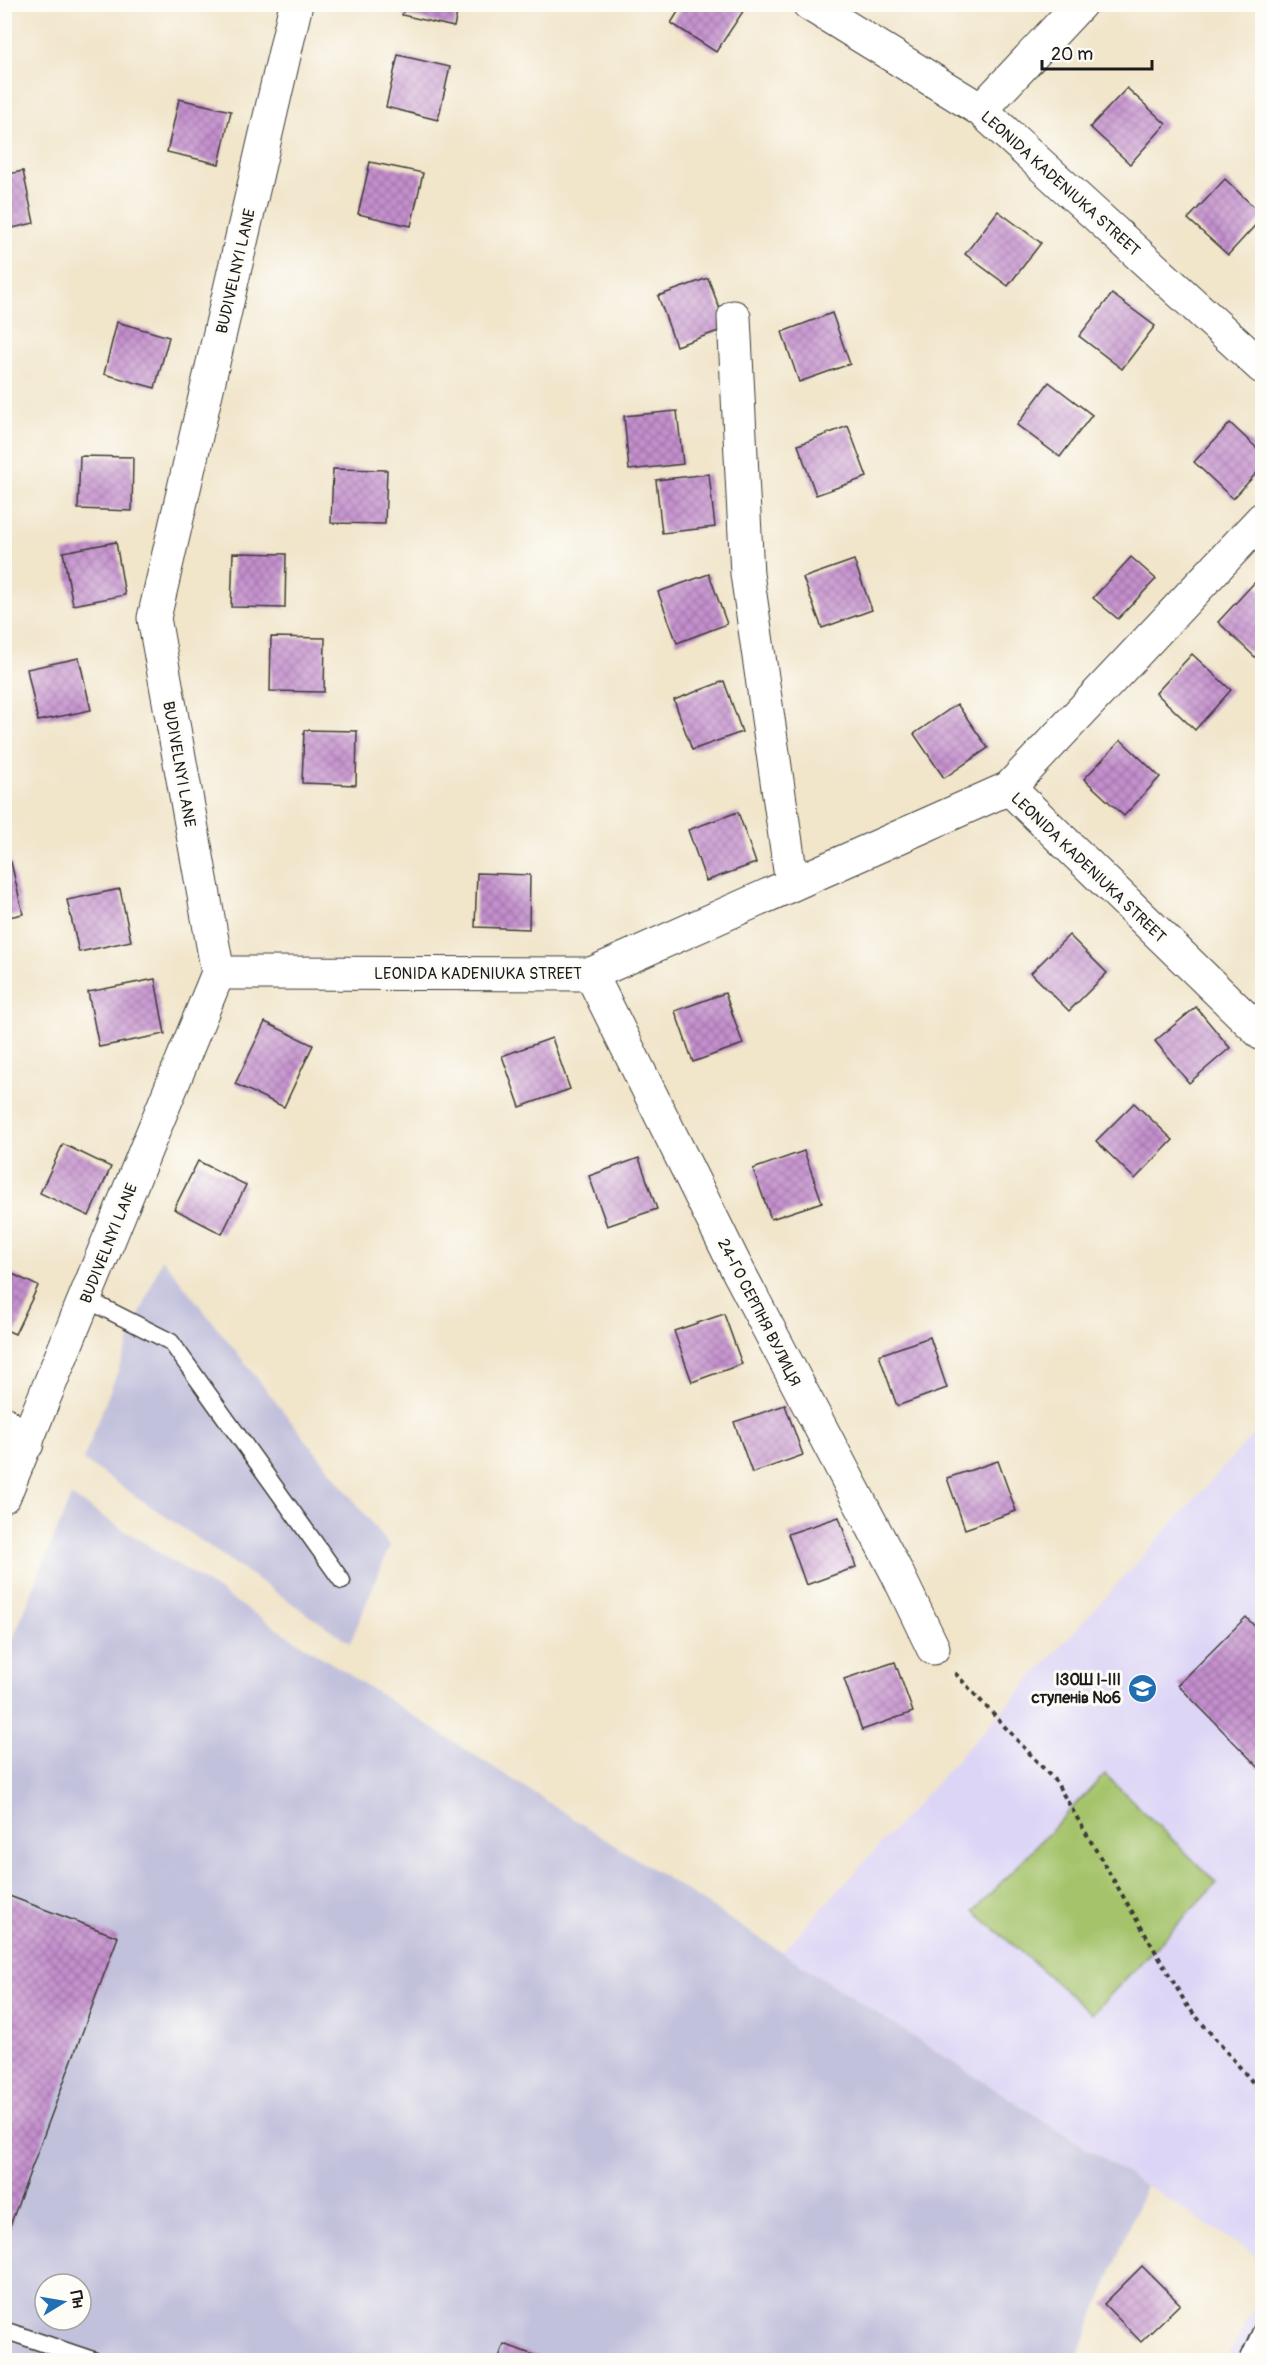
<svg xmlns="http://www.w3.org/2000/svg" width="1267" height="2365" font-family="Pangolin,sans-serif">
<defs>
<pattern id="building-cross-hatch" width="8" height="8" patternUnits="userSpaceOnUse" patternTransform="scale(1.5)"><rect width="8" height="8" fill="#c48fcd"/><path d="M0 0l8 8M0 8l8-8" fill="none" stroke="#9e74a6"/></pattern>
</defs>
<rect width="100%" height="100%" fill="#fdfcf7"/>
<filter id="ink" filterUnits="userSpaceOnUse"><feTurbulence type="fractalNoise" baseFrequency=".0167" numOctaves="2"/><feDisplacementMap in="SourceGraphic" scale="12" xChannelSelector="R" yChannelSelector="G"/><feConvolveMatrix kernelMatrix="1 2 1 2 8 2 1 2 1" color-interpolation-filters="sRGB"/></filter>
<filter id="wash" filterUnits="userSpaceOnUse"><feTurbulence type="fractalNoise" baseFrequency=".008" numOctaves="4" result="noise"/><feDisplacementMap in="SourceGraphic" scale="24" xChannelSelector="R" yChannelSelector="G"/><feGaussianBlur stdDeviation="1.35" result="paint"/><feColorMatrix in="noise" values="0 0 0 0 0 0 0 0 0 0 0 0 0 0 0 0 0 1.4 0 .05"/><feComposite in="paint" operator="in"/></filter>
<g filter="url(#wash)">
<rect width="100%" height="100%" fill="#f1e5ca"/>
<g fill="#ddd5f6">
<path d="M1262,1425V2260L782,1952Z"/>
<path d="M1262,2293V2360H1227Z"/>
</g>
<g fill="#c2c1dc" fill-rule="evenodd">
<path d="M162,1258L390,1546L350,1643L83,1460Z"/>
<path d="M71,1496L1146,2186L1076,2360H5V1658ZM45,2284H81V2320H45Z"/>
</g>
<path fill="#a4c36b" stroke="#607044" stroke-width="1.5" d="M1105,1774L1217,1883L1092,2014L974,1911Z"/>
<g id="blocks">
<g fill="url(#building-cross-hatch)">
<path d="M405,4H459L454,27L402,15Z"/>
<path d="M683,4H742L746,7L716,52L671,23Z"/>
<path d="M398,55L450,67L438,120L386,107Z"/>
<path d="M1127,88L1166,124L1130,164L1090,127Z"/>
<path d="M179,99L231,111L219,164L167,152Z"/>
<path d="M370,162L423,173L411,226L358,214Z"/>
<path d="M23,171L34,223L4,230V175Z"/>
<path d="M1225,179L1262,215V218L1228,255L1188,219Z"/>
<path d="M998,211L1041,243L1008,286L965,254Z"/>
<path d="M708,278L727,328L676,346L658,296Z"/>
<path d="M1112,294L1155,326L1122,369L1079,336Z"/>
<path d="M832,313L850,364L799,382L782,332Z"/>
<path d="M117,322L169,337L155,388L104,374Z"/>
<path d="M1049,382L1092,415L1060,457L1017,425Z"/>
<path d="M677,411L683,464L629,470L624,416Z"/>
<path d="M1230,423L1262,453V467L1233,499L1194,462Z"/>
<path d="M848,426L867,477L816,495L798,445Z"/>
<path d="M80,456L133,457L132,511L78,509Z"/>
<path d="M333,469L387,470L385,524L331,523Z"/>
<path d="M709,474L715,527L662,533L656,480Z"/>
<path d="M116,542L125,595L73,605L63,552Z"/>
<path d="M233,553L286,554L285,608L231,607Z"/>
<path d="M1131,557L1156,579L1118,619L1093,598Z"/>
<path d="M854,560L872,610L822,628L803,578Z"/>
<path d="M709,574L727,624L677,643L658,592Z"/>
<path d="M1254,583L1262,591V653L1257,659L1218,622Z"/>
<path d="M271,637L325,638L324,692L270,691Z"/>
<path d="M1192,654L1231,690L1195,730L1156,693Z"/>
<path d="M79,658L91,710L38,721L27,669Z"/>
<path d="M724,681L742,732L692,750L674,700Z"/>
<path d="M957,704L988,748L944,778L914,734Z"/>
<path d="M304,730L357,731L356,785L302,783Z"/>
<path d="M1121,740L1160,777L1124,816L1084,779Z"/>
<path d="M738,812L756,863L706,881L688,830Z"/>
<path d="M11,862L23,914L4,918V863Z"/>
<path d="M477,873L530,875L529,929L475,927Z"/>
<path d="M120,889L131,941L79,952L67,900Z"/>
<path d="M1069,935L1107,973L1069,1011L1031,973Z"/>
<path d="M155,979L165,1034L99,1047L88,992Z"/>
<path d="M725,993L743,1044L693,1062L675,1011Z"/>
<path d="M1196,1007L1230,1048L1189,1083L1155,1041Z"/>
<path d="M265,1022L313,1045L284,1107L235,1084Z"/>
<path d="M552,1038L570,1089L520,1107L502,1056Z"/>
<path d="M1134,1103L1173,1140L1135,1179L1096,1141Z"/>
<path d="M63,1144L111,1167L89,1216L40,1193Z"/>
<path d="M804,1151L822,1202L771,1219L753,1169Z"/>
<path d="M639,1158L657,1209L607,1226L589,1176Z"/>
<path d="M198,1161L246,1185L222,1234L174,1209Z"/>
<path d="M4,1270L38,1286L15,1334L4,1329Z"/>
<path d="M724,1314L742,1364L692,1382L674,1331Z"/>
<path d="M930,1337L947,1388L897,1406L879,1355Z"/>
<path d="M785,1405L803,1455L752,1473L734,1422Z"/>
<path d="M998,1461L1016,1511L965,1529L947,1478Z"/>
<path d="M839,1517L856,1567L806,1585L788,1534Z"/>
<path d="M1246,1617L1262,1634V1771L1178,1685Z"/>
<path d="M895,1662L913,1712L862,1730L844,1679Z"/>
<path d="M4,1894L118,1937L5,2239L4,2238Z"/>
<path d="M1142,2266L1180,2304L1141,2342L1104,2304Z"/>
<path d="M504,2344L547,2360H498Z"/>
</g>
</g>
</g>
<g filter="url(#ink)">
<use href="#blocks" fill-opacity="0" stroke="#3c3a36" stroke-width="1.5"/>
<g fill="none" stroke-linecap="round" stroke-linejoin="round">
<defs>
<g id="service">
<path d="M86,1299L171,1342L342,1581"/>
<path d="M4,2330L93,2360"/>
<path d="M1248,2360L1262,2329"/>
</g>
<g id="minor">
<path d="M809,4L981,110L1262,367"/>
<path d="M981,110L1080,4"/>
<path d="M734,317L747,574L792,884"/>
<path d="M1009,788L1262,519"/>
<path d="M218,973L591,974L1009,788L1262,1034"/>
<path d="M591,974L735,1265L897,1573L933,1648"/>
<path d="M4,1423L27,1444"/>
<path d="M4,1496L218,973L154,618L296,4"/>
</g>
</defs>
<use href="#service" stroke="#3c3a36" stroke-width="19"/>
<use href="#minor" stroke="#3c3a36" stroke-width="35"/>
<path stroke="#3c3a36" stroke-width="4" stroke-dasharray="4.5 4.5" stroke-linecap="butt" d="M955,1673L1056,1782L1188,2007L1262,2093"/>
<use href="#service" stroke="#fff" stroke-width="16"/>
<use href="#minor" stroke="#fff" stroke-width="33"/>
</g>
</g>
<defs>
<symbol id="school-disc" viewBox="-11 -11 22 22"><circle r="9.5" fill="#1f6fb2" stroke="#fdfcf7"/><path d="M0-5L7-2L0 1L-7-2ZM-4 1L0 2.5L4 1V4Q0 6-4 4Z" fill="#fff"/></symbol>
</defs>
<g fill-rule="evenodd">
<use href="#school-disc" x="1126" y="1672" width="33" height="33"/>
</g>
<g text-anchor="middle" stroke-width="6" stroke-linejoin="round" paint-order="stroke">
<g font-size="16" fill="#1c1c1c" stroke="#fdfcf7">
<text transform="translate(1061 183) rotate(42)" y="6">LEONIDA KADENIUKA STREET</text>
<text transform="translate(235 271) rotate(-77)" y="6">BUDIVELNYI LANE</text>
<text transform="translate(180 764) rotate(80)" y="6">BUDIVELNYI LANE</text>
<text transform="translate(1089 867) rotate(44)" y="6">LEONIDA KADENIUKA STREET</text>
<text x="478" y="979">LEONIDA KADENIUKA STREET</text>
<text transform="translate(108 1243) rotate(-68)" y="6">BUDIVELNYI LANE</text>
<text transform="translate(760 1312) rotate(63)" y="6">24-ГО СЕРПНЯ ВУЛИЦЯ</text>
</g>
<g font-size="16" font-weight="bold" fill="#1c1c1c" stroke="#fdfcf7" text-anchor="end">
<text x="1121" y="1685">ІЗОШ І-ІІІ<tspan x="1121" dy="18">ступенів №6</tspan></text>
</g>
</g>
<rect width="1267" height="2365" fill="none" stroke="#fdfcf7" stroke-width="24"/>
<g transform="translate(63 2302) rotate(79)"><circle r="28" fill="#fdfcf7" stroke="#a3a29f" stroke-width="1.5"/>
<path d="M0-4.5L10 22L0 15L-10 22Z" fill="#1f6fb2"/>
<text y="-9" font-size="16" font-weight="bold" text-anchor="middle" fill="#1c1c1c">Пн</text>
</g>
<path d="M1042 60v9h110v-9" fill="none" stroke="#1c1c1c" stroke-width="3"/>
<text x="1051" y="60" font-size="18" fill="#1c1c1c" stroke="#fdfcf7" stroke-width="4.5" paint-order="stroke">20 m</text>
</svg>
